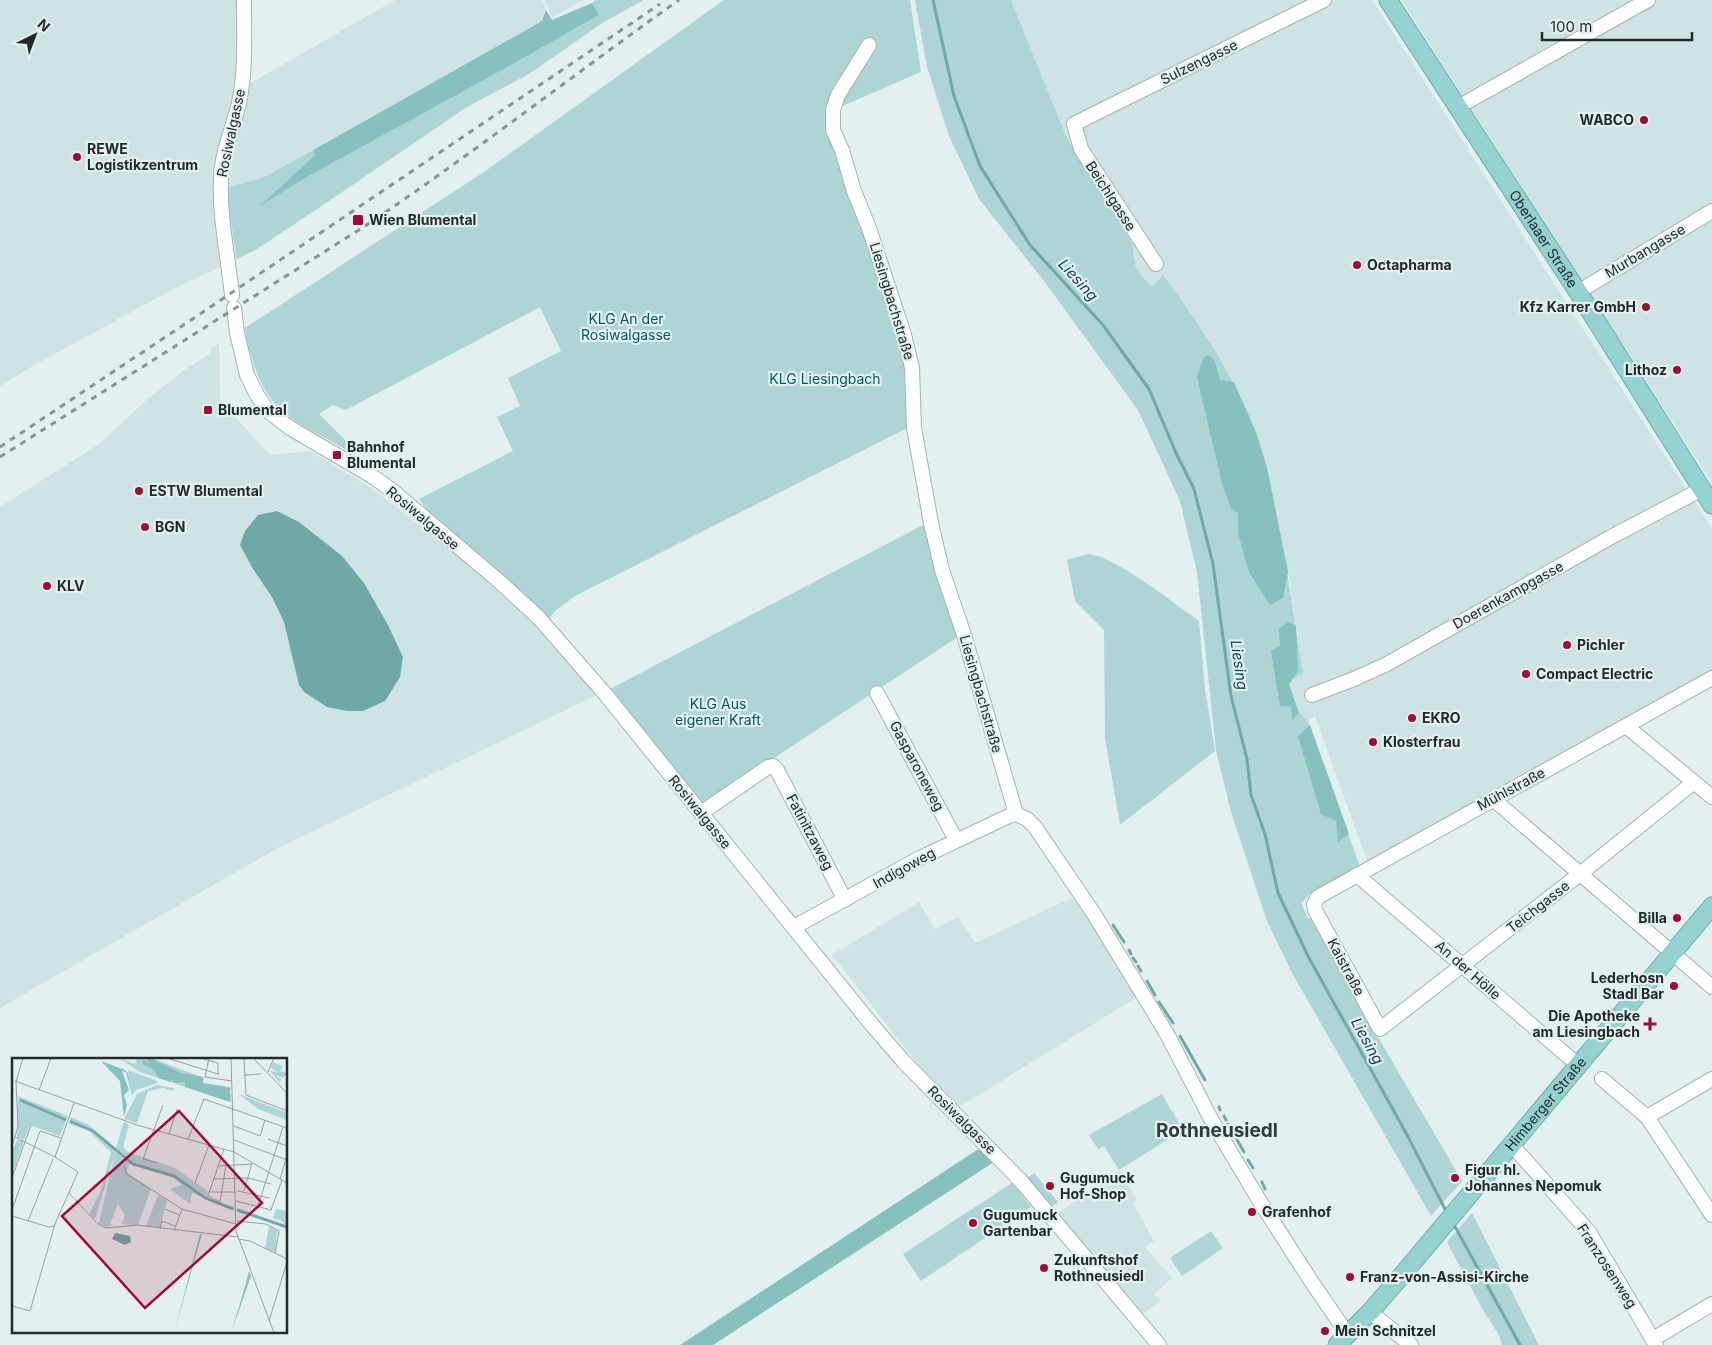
<svg xmlns="http://www.w3.org/2000/svg" width="1712" height="1345" font-family="Inter,sans-serif">
<rect width="100%" height="100%" fill="#e3f0f0"/>
<g fill="#cee4e4">
<path d="M0,0H252L251,83L395,0H542L546,10L542,21L262,178L227,188L237,259L177,287L29,368L0,386Z"/>
<path d="M545,0H583L552,18Z"/>
<path d="M1011,0H1372L1712,529V672L1368,864L1315,716L1308,721L1299,713L1289,686L1290,681L1303,671L1288,571L1267,468L1256,433L1164,276L1152,289L1136,269L1132,243L1066,136Z"/>
<path d="M1402,0H1712V483L1456,86Z"/>
<path d="M219,343L220,398L234,416L270,455L310,451L373,489L465,560L514,604L563,654L595,696L276,849L0,1008V507L99,444L144,402L183,371L209,354L212,347Z"/>
<path d="M1076,896L1137,997L958,1108L920,1067L832,955L919,902L935,929L958,917L975,943Z"/>
<path d="M1119,1170L1137,1200L1133,1203L1154,1241L1145,1247L1172,1278L1154,1294L1160,1301L1141,1315L1057,1214Z"/>
</g>
<g fill="#add5d5">
<path d="M596,0H644L604,22L529,74L467,107L332,199L257,249L237,259L226,188L262,178L313,150L315,155L263,204L307,177L504,69L599,15L592,3Z"/>
<path d="M724,0H910L921,72L833,110L905,360L911,426L575,596L555,611L547,621L517,590L428,511L419,499L513,451L497,417L520,406L508,378L561,351L540,307L346,410L333,405L319,414L355,450L353,454C301,421 269,421 251,354L249,353L245,328L484,172Z"/>
<path d="M915,0H1011L1066,136L1132,243L1136,269L1152,288L1163,275C1200,325 1234,375 1256,432C1266,458 1271,486 1276,513C1287,566 1294,618 1303,671V673L1290,681L1289,686L1297,710L1308,721L1360,867L1309,895L1301,903L1308,918L1316,920L1361,1008L1462,1181L1431,1216L1292,973L1267,921L1231,812L1216,750L1197,572L1180,501L1138,410L1044,281L979,199L949,136L927,67Z"/>
<path d="M923,525L961,635L783,752L703,807L608,690Z"/>
<path d="M1089,554C1118,558 1173,603 1199,621L1205,689L1215,751L1120,825L1105,738L1104,630L1075,601L1067,560Z"/>
<path d="M1162,1094L1172,1112L1176,1111L1173,1113L1182,1128L1185,1127L1186,1128L1119,1170L1104,1146L1098,1149L1089,1135Z"/>
<path d="M1034,1173L1058,1202L1051,1207L1027,1178Z"/>
<path d="M1012,1183L1031,1207L921,1281L903,1254Z"/>
<path d="M1472,1213L1539,1345H1502L1499,1335L1483,1310L1447,1242Z"/>
<path d="M1211,1231L1223,1248L1182,1276L1170,1258Z"/>
</g>
<g fill="#86c0c0">
<path d="M592,3L599,15L504,69L307,177L260,206L315,155L313,150L542,21L546,10L552,20Z"/>
<path d="M1209,355L1215,361L1220,380L1234,382L1256,433L1267,468L1288,571L1283,598L1270,605L1249,572L1238,533V513L1231,508L1223,487L1197,377L1204,357Z"/>
<path d="M1288,622L1296,625L1298,671L1289,684L1299,713L1292,720L1291,707L1280,706L1271,651L1280,646L1279,629Z"/>
<path d="M1310,725L1349,834L1338,842L1336,821L1321,814L1298,736Z"/>
<path d="M980,1148L994,1162L713,1345H680Z"/>
</g>
<path fill="#6fa8a8" d="M277,511L299,522L342,556L364,583L388,625L403,657L400,677L385,701L363,711H347L327,707L304,692L299,685L284,622L272,597L253,569L240,545L245,531L258,515Z"/>
<g fill="none" stroke-linecap="round" stroke-linejoin="round">
<g stroke="#6fa8a8" stroke-width="3">
<path d="M933,0L954,96L980,166L1030,245L1103,325L1149,389L1176,453L1194,489L1213,564L1231,696L1247,759L1251,795L1265,834L1278,893L1309,958L1406,1133L1447,1213"/>
<path d="M1113,925L1124,942"/>
<path d="M1129,950L1131,954"/>
<path d="M1133,958L1136,962"/>
<path d="M1138,966L1141,971"/>
<path d="M1147,981L1155,995"/>
<path d="M1159,1002L1173,1023"/>
<path d="M1180,1036L1205,1080"/>
<path d="M1219,1107L1220,1110"/>
<path d="M1224,1116L1226,1120"/>
<path d="M1228,1124L1244,1152"/>
<path d="M1248,1160L1253,1168"/>
<path d="M1262,1182L1265,1189"/>
<path d="M1453,1223L1520,1345"/>
</g>
<defs>
<g id="minor">
<path d="M869,45L838,95L833,110V130L842,150L854,191L869,228L904,335L912,368L914,428L931,523L942,570L964,635L1016,814"/>
<path d="M1458,107L1648,0"/>
<path d="M1156,264L1081,149L1074,124L1324,0"/>
<path d="M1578,292L1712,211"/>
<path d="M232,295C228,257 219,215 221,177C222,152 233,128 239,103C246,70 244,34 244,0"/>
<path d="M234,308L237,333L247,375L257,395L268,411L290,428L372,476L393,491L500,582L539,618L606,695L872,1025L904,1062L1020,1180L1159,1345"/>
<path d="M877,693L956,840"/>
<path d="M1312,695L1354,679L1387,664L1611,537L1702,489"/>
<path d="M1626,726L1712,797"/>
<path d="M1694,782L1580,874L1380,1029L1315,910L1314,904L1318,897L1712,678"/>
<path d="M1493,799L1712,987"/>
<path d="M701,813L768,767L773,766L777,770L845,900"/>
<path d="M1016,814L1027,819L1035,827L1094,914L1167,1034L1212,1121L1259,1200L1311,1281L1348,1335"/>
<path d="M1357,875L1578,1065"/>
<path d="M794,927L920,858L1009,816L1016,814"/>
<path d="M1602,1079L1647,1117L1712,1215"/>
<path d="M1647,1117L1712,1079"/>
<path d="M1512,1145L1589,1232L1656,1345"/>
<path d="M1370,1312L1411,1345"/>
<path d="M1653,1339L1712,1304"/>
</g>
<g id="major">
<path id="s1" d="M1388,0L1578,292L1712,505"/>
<path id="s2" d="M1337,1345L1370,1312L1403,1274L1712,906"/>
</g>
</defs>
<use href="#minor" stroke="#a5b2b1" stroke-width="16"/>
<use href="#major" stroke="#3f8383" stroke-width="19"/>
<use href="#minor" stroke="#fff" stroke-width="14"/>
<use href="#major" stroke="#94d1d1" stroke-width="18"/>
<g stroke="#899393" stroke-width="3" stroke-dasharray="6 6" stroke-linecap="butt">
<path d="M0,447L203,312L660,4"/>
<path d="M0,457L362,228C470,156 573,75 679,0"/>
</g>
</g>
<g fill="#a40735" stroke="#e3f0f0" stroke-width="2">
<circle cx="1644" cy="120" r="5"/>
<circle cx="77" cy="157" r="5"/>
<rect x="352" y="214" width="12" height="12" rx="2.5"/>
<circle cx="1357" cy="265" r="5"/>
<circle cx="1646" cy="307" r="5"/>
<circle cx="1677" cy="370" r="5"/>
<rect x="203" y="405" width="10" height="10" rx="2.5"/>
<rect x="332" y="450" width="10" height="10" rx="2.5"/>
<circle cx="139" cy="491" r="5"/>
<circle cx="145" cy="527" r="5"/>
<circle cx="47" cy="586" r="5"/>
<circle cx="1567" cy="645" r="5"/>
<circle cx="1526" cy="674" r="5"/>
<circle cx="1412" cy="718" r="5"/>
<circle cx="1373" cy="742" r="5"/>
<circle cx="1677" cy="918" r="5"/>
<circle cx="1674" cy="986" r="5"/>
<path d="M1647.5 1016.5h5v5h5v5h-5v5h-5v-5h-5v-5h5z"/>
<circle cx="1455" cy="1178" r="5"/>
<circle cx="1050" cy="1186" r="5"/>
<circle cx="1252" cy="1212" r="5"/>
<circle cx="973" cy="1223" r="5"/>
<circle cx="1044" cy="1268" r="5"/>
<circle cx="1350" cy="1277" r="5"/>
<circle cx="1325" cy="1331" r="5"/>
</g>
<g text-anchor="middle" stroke-width="4.5" stroke-linejoin="round" paint-order="stroke">
<g font-size="14" fill="#242929" stroke="#e3f0f0">
<text transform="translate(1199 62) rotate(-26)" y="5">Sulzengasse</text>
<text transform="translate(231 133) rotate(-78)" y="5">Rosiwalgasse</text>
<text transform="translate(1111 196) rotate(57)" y="5">Beichlgasse</text>
<text dy="5" stroke="none"><textPath href="#s1" startOffset="285">Oberlaaer Straße</textPath></text>
<text transform="translate(1645 251) rotate(-31)" y="5">Murbangasse</text>
<text transform="translate(892 301) rotate(73)" y="5">Liesingbachstraße</text>
<text transform="translate(423 518) rotate(40)" y="5">Rosiwalgasse</text>
<text transform="translate(1508 595) rotate(-29)" y="5">Doerenkampgasse</text>
<text transform="translate(981 694) rotate(74)" y="5">Liesingbachstraße</text>
<text transform="translate(917 766) rotate(62)" y="5">Gasparoneweg</text>
<text transform="translate(1511 789) rotate(-28)" y="5">Mühlstraße</text>
<text transform="translate(700 812) rotate(51)" y="5">Rosiwalgasse</text>
<text transform="translate(810 832) rotate(62)" y="5">Fatinitzaweg</text>
<text transform="translate(904 868) rotate(-29)" y="5">Indigoweg</text>
<text transform="translate(1538 907) rotate(-38)" y="5">Teichgasse</text>
<text transform="translate(1346 967) rotate(62)" y="5">Kaistraße</text>
<text transform="translate(1468 970) rotate(41)" y="5">An der Hölle</text>
<text dy="5" stroke="none"><textPath href="#s2" startOffset="319">Himberger Straße</textPath></text>
<text transform="translate(962 1120) rotate(45)" y="5">Rosiwalgasse</text>
<text transform="translate(1607 1266) rotate(57)" y="5">Franzosenweg</text>
</g>
<g font-size="14" font-weight="bold" fill="#242929" stroke="#e3f0f0" text-anchor="start">
<text x="1634" y="125" text-anchor="end">WABCO</text>
<text x="87" y="154">REWE<tspan x="87" dy="16">Logistikzentrum</tspan></text>
<text x="369" y="225">Wien Blumental</text>
<text x="1367" y="270">Octapharma</text>
<text x="1636" y="312" text-anchor="end">Kfz Karrer GmbH</text>
<text x="1667" y="375" text-anchor="end">Lithoz</text>
<text x="218" y="415">Blumental</text>
<text x="347" y="452">Bahnhof<tspan x="347" dy="16">Blumental</tspan></text>
<text x="149" y="496">ESTW Blumental</text>
<text x="155" y="532">BGN</text>
<text x="57" y="591">KLV</text>
<text x="1577" y="650">Pichler</text>
<text x="1536" y="679">Compact Electric</text>
<text x="1422" y="723">EKRO</text>
<text x="1383" y="747">Klosterfrau</text>
<text x="1667" y="923" text-anchor="end">Billa</text>
<text x="1664" y="983" text-anchor="end">Lederhosn<tspan x="1664" dy="16">Stadl Bar</tspan></text>
<text x="1640" y="1021" text-anchor="end">Die Apotheke<tspan x="1640" dy="16">am Liesingbach</tspan></text>
<text x="1465" y="1175">Figur hl.<tspan x="1465" dy="16">Johannes Nepomuk</tspan></text>
<text x="1060" y="1183">Gugumuck<tspan x="1060" dy="16">Hof-Shop</tspan></text>
<text x="1262" y="1217">Grafenhof</text>
<text x="983" y="1220">Gugumuck<tspan x="983" dy="16">Gartenbar</tspan></text>
<text x="1054" y="1265">Zukunftshof<tspan x="1054" dy="16">Rothneusiedl</tspan></text>
<text x="1360" y="1282">Franz-von-Assisi-Kirche</text>
<text x="1335" y="1336">Mein Schnitzel</text>
</g>
<g font-size="14" fill="#00595a" stroke="#e3f0f0">
<text x="626" y="324">KLG An der<tspan x="626" dy="16">Rosiwalgasse</tspan></text>
<text x="825" y="384">KLG Liesingbach</text>
<text x="718" y="709">KLG Aus<tspan x="718" dy="16">eigener Kraft</tspan></text>
</g>
<g font-size="15" font-style="italic" fill="#0f4545" stroke="#e3f0f0">
<text transform="translate(1078 280) rotate(48)" y="5">Liesing</text>
<text transform="translate(1239 665) rotate(82)" y="5">Liesing</text>
<text transform="translate(1367 1041) rotate(61)" y="5">Liesing</text>
</g>
<g font-size="19" font-weight="bold" fill="#313c3c" stroke="#e3f0f0">
<text x="1217" y="1137">Rothneusiedl</text>
</g>
</g>
<g transform="translate(12 1058)">
<rect width="275" height="275" fill="#e3f0f0"/>
<path d="M107,0L123,6L125,0H131L130,3L139,0L192,20L191,25L219,29L216,37L219,36V44L128,14ZM261,4L271,8L268,13L275,15L271,20L263,17L269,21L268,25L258,13L266,14L259,10ZM116,12L145,23V25L124,32L120,37ZM145,27L162,30L161,33L151,30L136,33L125,65L112,61L125,36ZM227,36L275,55V62L246,51ZM6,38L56,58L48,78L18,67L12,82L5,79ZM59,59L77,67L104,90L112,63L117,67L111,89L116,94L163,110L197,134L195,140L223,149V153L180,135L178,146L158,131L170,127L162,120L118,106L114,114L139,131L126,167L110,166L113,157L106,146L98,166L102,167L94,169L87,165L103,95L83,161L77,157L89,132L99,94L77,73L57,66ZM5,82L12,83L0,118V93ZM146,137L155,142L148,170L134,168ZM226,150L271,166V164L261,160L264,151L275,153V171L226,154ZM257,168L265,173L263,194L253,191Z" fill="#add5d5"/>
<path d="M138,0L169,15L191,19V25L218,30V44L173,29V24L162,25L160,21L159,24L147,20L141,11L130,6L131,1L138,7L135,1ZM89,3L113,12L116,15L120,37L114,14L110,13L117,32L112,37L115,47L112,59L108,23ZM188,176H190L162,275ZM237,213L239,218L219,275L232,232Z" fill="#86c0c0"/>
<path d="M103,175L118,178L119,184L113,187L100,181Z" fill="#6fa8a8"/>
<path fill="none" stroke="#6fa8a8" stroke-width="2.5" d="M8,42L54,62M58,63L81,73L121,106L162,118L193,140L221,151M225,152L275,169"/>
<path fill="none" stroke="#97a0a0" stroke-width="1" d="M155,0L206,16M188,0L206,5V17M197,0L193,19L220,23M219,0L224,173L262,275M232,0L234,37L275,53M241,0L275,35M256,14L262,0M232,17L249,16M3,23L125,67L222,94L275,125M27,32L39,0M222,68L248,78L253,62M157,76L165,51M3,79L43,99M176,81L192,41L275,70M256,81L275,88M222,82L275,102M0,88L6,68L4,24L11,0M212,91L196,138L208,144L214,107M43,99L62,45M146,105L131,101L151,47M112,108L115,116L170,151L224,166M206,108L240,106M0,120L19,67M202,121L236,120L259,126M268,121L275,97M183,125L197,87M226,133L257,140M232,133L240,105M197,134H224M57,135L84,164M224,143L259,152L270,122M246,148L271,69M153,151L167,157M0,152L28,73L49,80M0,158L37,169L42,168L66,114L43,99M16,163L41,101M225,163L254,166L267,173L263,195M85,165L94,170L125,167L226,179M148,171L150,163L163,168M162,173L170,151M226,181L238,183L275,201M0,248L18,253L43,166M257,263L275,204"/>
<path fill="#a40735" fill-opacity="0.15" stroke="#a40735" stroke-width="2.5" d="M167,53L250,145L133,250L50,158Z"/>
<rect width="275" height="275" fill="none" stroke="#242929" stroke-width="2.5"/>
</g>
<g transform="translate(35 35) rotate(42)" stroke="#e3f0f0" stroke-width="4" paint-order="stroke">
<path d="M0-4L9 19L0 12L-9 19Z" fill="#242929"/>
<text y="-8" font-size="14" font-weight="bold" text-anchor="middle" fill="#242929">N</text>
</g>
<path d="M1542 32v8h150v-8" fill="none" stroke="#242929" stroke-width="2.5"/>
<text x="1550" y="32" font-size="15" fill="#242929" stroke="#e3f0f0" stroke-width="4" paint-order="stroke">100 m</text>
</svg>
